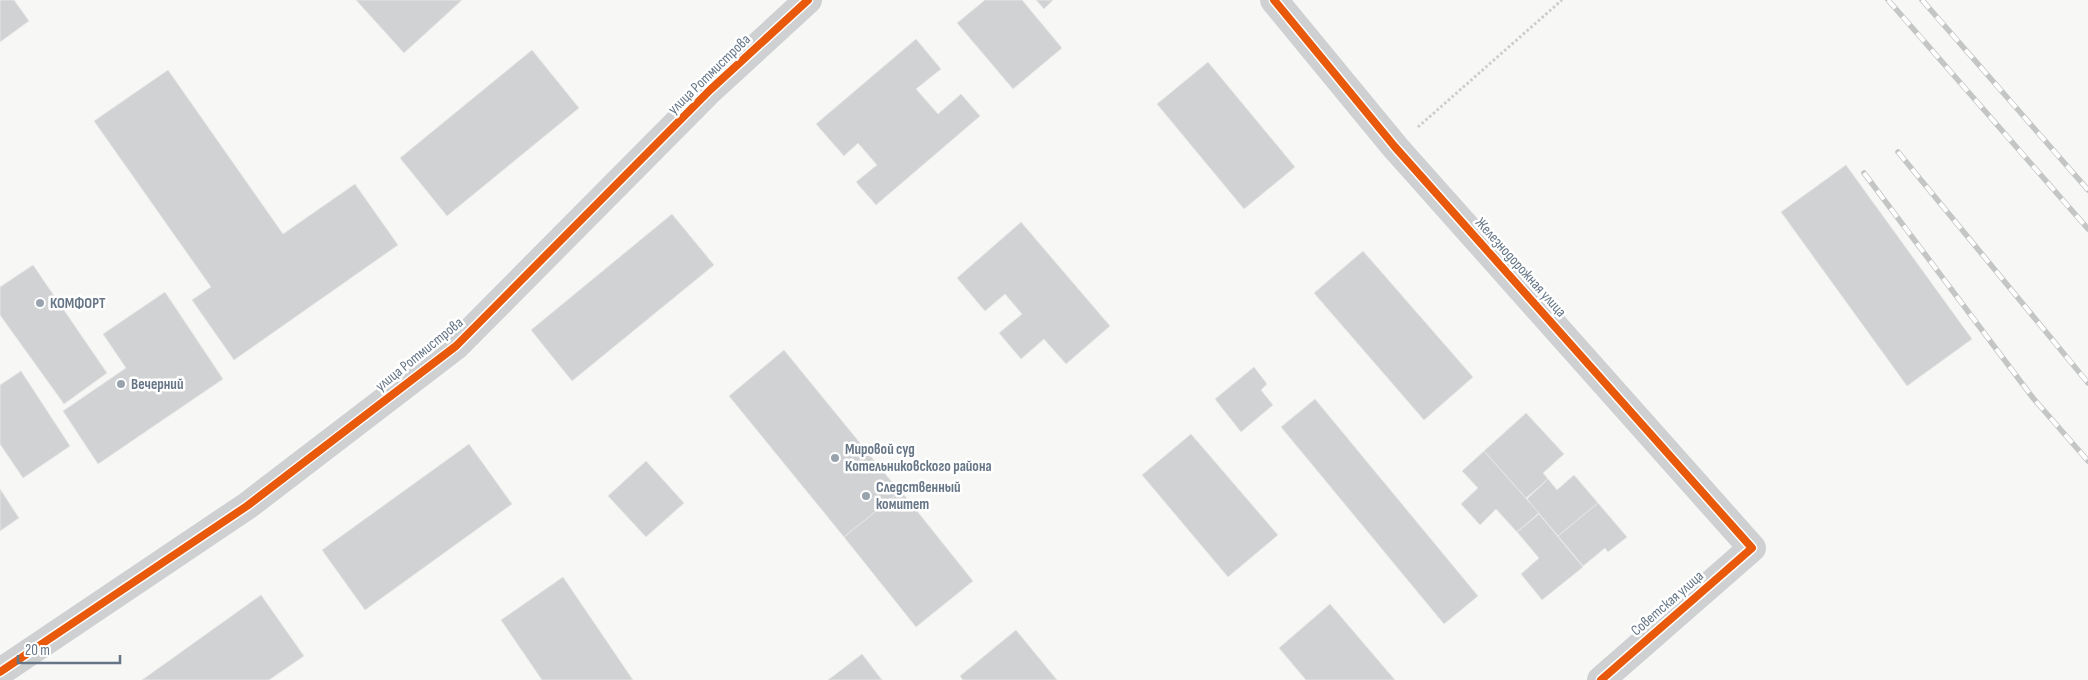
<svg xmlns="http://www.w3.org/2000/svg" width="2088" height="680" font-family="'Sofia Sans Condensed',sans-serif">
<rect width="100%" height="100%" fill="#f7f7f6"/>
<g fill="#d1d2d3" stroke="#e6e6e6">
<path d="M0,0H14L29,21L0,42Z"/>
<path d="M356,0H462L404,53Z"/>
<path d="M985,0H1022L1062,48L1013,89L957,23Z"/>
<path d="M1036,0H1053L1044,9Z"/>
<path d="M916,39L941,69L916,89L938,114L961,94L980,116L876,205L856,182L877,165L858,143L844,156L816,124Z"/>
<path d="M532,50L579,108L447,216L400,158Z"/>
<path d="M1208,62L1295,167L1244,209L1157,104Z"/>
<path d="M168,70L283,234L355,184L398,245L234,360L192,300L211,287L94,121Z"/>
<path d="M1846,165L1972,339L1907,386L1781,212Z"/>
<path d="M672,214L714,265L572,381L531,330Z"/>
<path d="M1021,222L1110,326L1066,364L1044,339L1021,359L999,333L1022,314L1005,294L985,311L957,278Z"/>
<path d="M1363,251L1473,377L1424,420L1314,293Z"/>
<path d="M33,265L107,373L64,404L0,315V287Z"/>
<path d="M165,292L223,379L98,464L63,411L126,368L103,334Z"/>
<path d="M784,350L900,492L844,537L729,396Z"/>
<path d="M1254,367L1267,384L1261,390L1273,405L1241,432L1215,399Z"/>
<path d="M21,371L70,446L23,478L0,444V385Z"/>
<path d="M1315,399L1478,596L1444,624L1281,427Z"/>
<path d="M1526,413L1564,454L1543,473L1548,479L1526,498L1484,451Z"/>
<path d="M1191,434L1278,535L1228,577L1142,475Z"/>
<path d="M469,444L512,504L365,610L322,550Z"/>
<path d="M1484,451L1539,513L1517,532L1496,509L1480,525L1461,504L1478,488L1462,471Z"/>
<path d="M646,461L684,503L646,537L608,496Z"/>
<path d="M1574,475L1598,503L1558,536L1527,499L1548,479L1557,490Z"/>
<path d="M0,489L19,518L0,531Z"/>
<path d="M901,491L973,581L916,627L844,537Z"/>
<path d="M1598,503L1627,537L1608,552L1605,548L1583,566L1558,536Z"/>
<path d="M1539,514L1583,567L1542,600L1521,574L1539,558L1517,532Z"/>
<path d="M563,577L633,680H542L501,620Z"/>
<path d="M261,595L304,656L269,680H142Z"/>
<path d="M1330,604L1395,680H1306L1279,648Z"/>
<path d="M1016,630L1057,680H963L960,676Z"/>
<path d="M862,654L882,680H828Z"/>
</g>
<g fill="none" stroke-linecap="round" stroke-linejoin="round">
<path stroke="#cccdcd" stroke-width="3" stroke-dasharray="2.5 2.5" stroke-linecap="butt" d="M1418,127L1562,0"/>
<g stroke="#ced0d1" stroke-width="28">
<path d="M1274,0L1395,147L1752,548L1601,680"/>
<path d="M0,672L247,506L456,346L710,90L808,0"/>
</g>
<defs>
<g id="rail">
<path d="M1888,0L2088,229"/>
<path d="M1922,0L2088,190"/>
<path d="M1898,152L2088,383"/>
<path d="M1864,173L2033,398L2088,461"/>
</g>
</defs>
<use href="#rail" stroke="#c4c6c6" stroke-width="5.5"/>
<use href="#rail" stroke="#fff" stroke-width="4" stroke-dasharray="11" stroke-linecap="butt"/>
<defs>
<g id="cycleway">
<path d="M1274,0L1395,147L1752,548L1601,680"/>
<path d="M0,672L247,506L456,346L710,90L808,0"/>
</g>
</defs>
<use href="#cycleway" stroke="#fff" stroke-width="11"/>
<use href="#cycleway" stroke="#e8590c" stroke-width="8"/>
</g>
<g fill="#99a3ae" stroke="#fff" stroke-width="2">
<circle cx="40" cy="303" r="5"/>
<circle cx="121" cy="384" r="5"/>
<circle cx="835" cy="458" r="5"/>
<circle cx="866" cy="496" r="5"/>
</g>
<g text-anchor="middle" stroke-width="5" stroke-linejoin="round" paint-order="stroke">
<g font-size="15" fill="#667687" stroke="#fff">
<text transform="translate(709 74) rotate(-44)" y="5">улица Ротмистрова</text>
<text transform="translate(1521 267) rotate(48)" y="5">Железнодорожная улица</text>
<text transform="translate(419 354) rotate(-39)" y="5">улица Ротмистрова</text>
<text transform="translate(1667 603) rotate(-41)" y="5">Советская улица</text>
</g>
<g font-size="15" font-weight="bold" fill="#667687" stroke="#fff" text-anchor="start">
<text x="50" y="308">КОМФОРТ</text>
<text x="131" y="389">Вечерний</text>
<text x="845" y="454">Мировой суд<tspan x="845" dy="17">Котельниковского района</tspan></text>
<text x="876" y="492">Следственный<tspan x="876" dy="17">комитет</tspan></text>
</g>
</g>
<path d="M18 655v8h102v-8" fill="none" stroke="#667687" stroke-width="2.5"/>
<text x="25" y="655" font-size="15" fill="#667687" stroke="#ffffff" stroke-width="4" paint-order="stroke">20 m</text>
</svg>
